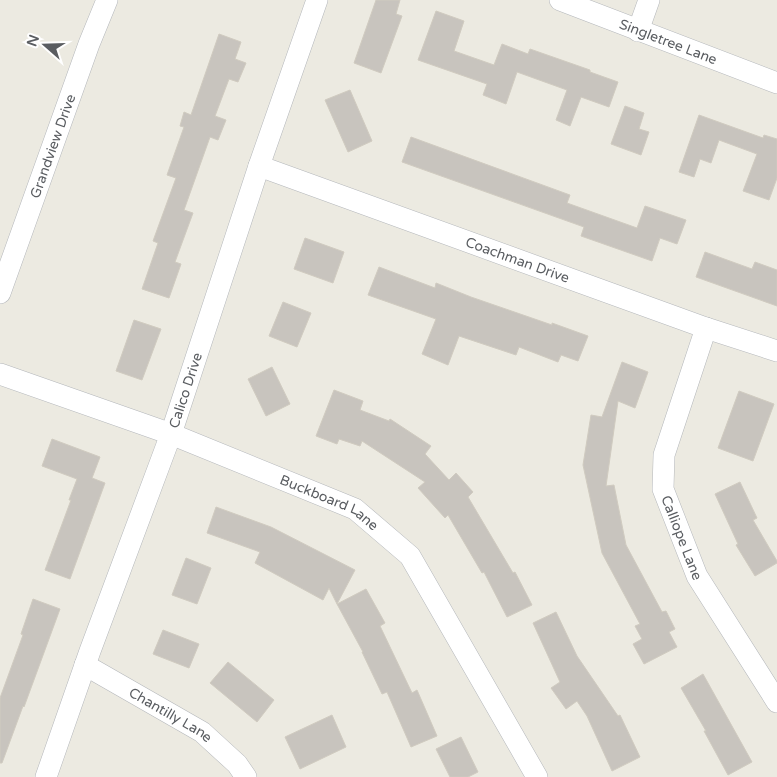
<svg xmlns="http://www.w3.org/2000/svg" width="777" height="777" font-family="'Varela Round',sans-serif">
<rect width="100%" height="100%" fill="#eceae1"/>
<g fill="#c8c4be" stroke="#d0cbc0">
<path d="M376,0H400L396,14L402,16L381,73L354,63Z"/>
<path d="M436,11L464,21L454,51L494,65L502,44L528,54L530,49L590,70V72L618,82L609,107L581,97L570,126L556,120L567,90L517,72L506,104L483,95L487,84L418,60Z"/>
<path d="M219,34L241,42L235,59L246,63L238,82L229,79L215,116L226,120L218,140L210,137L184,210L193,213L175,262L181,264L169,298L142,289L158,243L153,241L176,178L167,175L184,127L180,126L184,112L191,115Z"/>
<path d="M350,90L372,141L348,152L325,100Z"/>
<path d="M625,106L644,113L639,129L649,132L641,155L611,144Z"/>
<path d="M699,115L763,138L764,135L777,139V178L769,200L743,191L757,154L719,140L711,163L700,159L694,177L679,172Z"/>
<path d="M411,137L570,195L567,203L637,228L645,206L686,220L677,244L660,238L652,261L581,236L584,227L402,162Z"/>
<path d="M305,238L344,252L333,283L294,269Z"/>
<path d="M705,252L752,269L755,262L777,270V306L696,277Z"/>
<path d="M379,267L435,288L436,283L471,297L552,325V323L588,336L578,361L561,355L558,362L519,347L516,355L459,336L448,365L422,354L436,319L368,295Z"/>
<path d="M283,302L311,313L297,347L269,336Z"/>
<path d="M134,320L161,329L142,380L116,371Z"/>
<path d="M622,362L648,372L635,408L618,401L606,486L614,485L626,545L662,612L666,611L675,629L669,632L677,647L644,664L633,644L642,639L635,626L640,624L602,553L583,465L591,415L602,417Z"/>
<path d="M272,367L290,404L266,416L248,379Z"/>
<path d="M334,390L363,401L360,410L389,421L390,419L431,446L425,454L449,480L456,473L473,492L468,497L513,573L515,572L532,605L507,617L484,572L482,573L448,515L445,518L418,488L425,482L362,441L360,446L339,439L337,444L316,436Z"/>
<path d="M739,391L774,404L753,461L718,448Z"/>
<path d="M52,439L100,457L92,478L105,483L70,579L45,570L71,500H69L77,479L42,466Z"/>
<path d="M740,482L757,518L753,520L777,561V563L755,576L736,545L738,544L715,494Z"/>
<path d="M216,507L271,527L355,570L337,604L329,588L323,600L255,563L260,552L207,533Z"/>
<path d="M186,558L211,568L197,604L172,595Z"/>
<path d="M366,589L385,623L380,626L412,693L417,690L437,736L411,747L387,692L382,694L362,652H363L337,604Z"/>
<path d="M33,599L60,609L24,707L23,706L2,763H0V698L23,635L21,634Z"/>
<path d="M556,612L577,656L618,716L620,715L640,757L612,771L587,716L577,701L566,709L551,688L560,682L533,623Z"/>
<path d="M163,630L199,644L189,668L153,654Z"/>
<path d="M228,662L274,700L257,722L210,683Z"/>
<path d="M703,674L752,762L728,775L704,731H706L681,688Z"/>
<path d="M332,715L346,747L300,769L285,737Z"/>
<path d="M461,737L478,772L468,777H450L436,749Z"/>
</g>
<g fill="none" stroke-linecap="round" stroke-linejoin="round">
<defs>
<g id="minor">
<path id="s1" d="M560,0L777,83"/>
<path d="M638,31L649,0"/>
<path id="s2" d="M259,166L706,328L777,351"/>
<path id="s3" d="M0,293L89,44L107,0"/>
<path id="s4" d="M706,328L664,455L663,489L697,576L777,702"/>
<path id="s5" d="M0,374L171,434L355,509L410,556L537,777"/>
<path id="s6" d="M85,665L202,732L237,764L246,777"/>
<path id="s7" d="M46,777L90,651L171,434L259,166L317,0"/>
</g>
</defs>
<use href="#minor" stroke="#b4b7bb" stroke-width="22"/>
<use href="#minor" stroke="#fff" stroke-width="21"/>
</g>
<g text-anchor="middle" stroke-width="4" stroke-linejoin="round" paint-order="stroke">
<g font-size="14" fill="#5a5d61" stroke="#fff">
<text dy="5" stroke="none"><textPath href="#s1" startOffset="116">Singletree Lane</textPath></text>
<text dy="5" stroke="none"><textPath href="#s3" startOffset="156">Grandview Drive</textPath></text>
<text dy="5" stroke="none"><textPath href="#s2" startOffset="275">Coachman Drive</textPath></text>
<text dy="5" stroke="none"><textPath href="#s7" startOffset="411">Calico Drive</textPath></text>
<text dy="5" stroke="none"><textPath href="#s5" startOffset="354">Buckboard Lane</textPath></text>
<text dy="5" stroke="none"><textPath href="#s4" startOffset="220">Calliope Lane</textPath></text>
<text dy="5" stroke="none"><textPath href="#s6" startOffset="99">Chantilly Lane</textPath></text>
</g>
</g>
<g transform="translate(45 45) rotate(290)" stroke="#ffffff" stroke-width="4" paint-order="stroke">
<path d="M0-4L9 19L0 12L-9 19Z" fill="#5a5d61"/>
<text y="-8" font-size="14" font-weight="bold" text-anchor="middle" fill="#5a5d61">N</text>
</g>
</svg>
